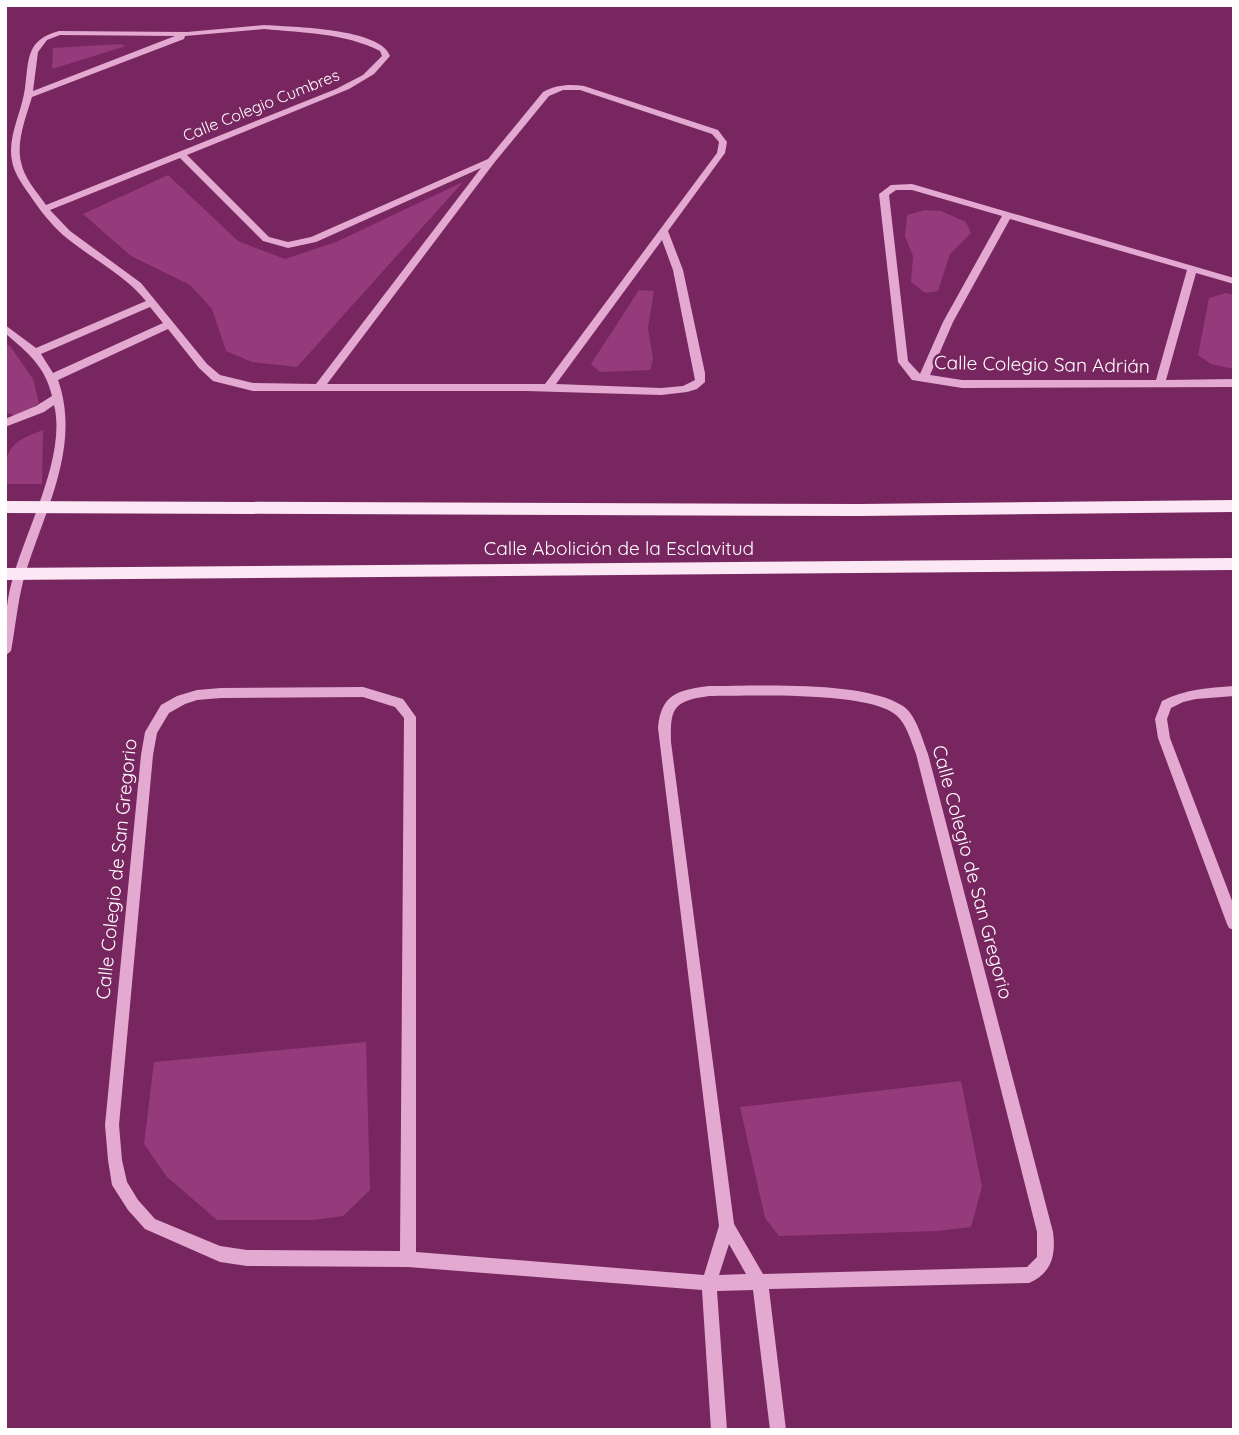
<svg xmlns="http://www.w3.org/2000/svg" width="1239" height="1435" font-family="Quicksand,sans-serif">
<rect width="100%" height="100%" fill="#78265f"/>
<g fill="#953a7a">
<path d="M121,44L126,46L52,69L53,48Z"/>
<path d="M168,175L238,241L285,259L336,242L463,182L297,367L252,362L226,351L212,309L190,285L131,256L83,214Z"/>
<path d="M925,210L941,211L966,222L971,233L950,254L938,291L925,293L911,282L913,256L905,236L907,215Z"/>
<path d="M639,290L654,291L648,328L653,359L650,370L600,372L591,364Z"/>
<path d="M1226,293L1234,295V369L1211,364L1198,355L1209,298Z"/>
<path d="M5,344L10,346L33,379L39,403L19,417L5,412Z"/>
<path d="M43,430L42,484H5C5,448 9,443 43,430Z"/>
<path d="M366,1042L370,1190L343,1216L313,1220H217L167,1177L144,1144L154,1062Z"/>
<path d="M961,1081L982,1187L971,1227L938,1231L779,1236L765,1218L740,1107Z"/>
</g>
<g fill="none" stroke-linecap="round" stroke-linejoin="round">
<g fill="#e3a9d1" fill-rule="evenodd">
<path d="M264,25C291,27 381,28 390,56L374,74L349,89L187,155L269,237L288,242L311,237L488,159L543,92C556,85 569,84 584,86L718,130L727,142L725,153L668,231L683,270L705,373V382L697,389L687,392L661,395L526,391H253L213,381L199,368L168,329L58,380C81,445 46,508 26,571C18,597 16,624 11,651L5,656C5,630 5,606 12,581C25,531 67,456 54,405L44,412L5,427V419L36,406L52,396C45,366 28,353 5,333V325L36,348L146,301C123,273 90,258 63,235C50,223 39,209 29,194C22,184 14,173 12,161C7,137 22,112 25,88C29,58 26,40 59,31L187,32ZM264,29C304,33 345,33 380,51L382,56L363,75L336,89L46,205C37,192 24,178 21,162C16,142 26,117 32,97L184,39L185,36ZM60,35L175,36L33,91L38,52L47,40ZM563,90H580L712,134L719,142L717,153L545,384H327L494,163L549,96ZM180,158L263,241L288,248L316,242L481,168L316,384L253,383L220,375L207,364L141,283L70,231L50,210ZM662,240L673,270L695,380L683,386L661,388L556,384ZM150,307L163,323L53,373L41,354Z"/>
<path d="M912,184L1234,278V284L1196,273L1166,380L1234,379V387L962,388L912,380L898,362L879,194L891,185ZM896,190H912L1002,216L943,322L920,374L908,361L889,195ZM1010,219L1187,270L1156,380H962L930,375L953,322Z"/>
<path d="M709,686C757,686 864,680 903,706C917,716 922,739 928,754L1053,1232C1056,1255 1052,1273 1029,1283L769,1289L786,1430H770L753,1290L717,1291L727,1430H711L702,1290L408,1267L247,1266L220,1262L145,1229L128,1210L112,1185L108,1160L105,1125L141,755L145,732L161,705L177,696L197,690L221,688L363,687L403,699L416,717V1252L704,1275L719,1226L658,728C661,694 678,690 709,686ZM709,696C749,696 868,691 896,715C907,724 911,742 916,754L1037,1232V1257L1027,1267L763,1274L734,1224L671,742C670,707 674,701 709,696ZM363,697L395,707L404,718L400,1251L247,1250L220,1246L155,1219L138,1200L127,1182L122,1160L119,1125L153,755L157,733L169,713L185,704L197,700L221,698ZM729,1244L746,1274L719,1275Z"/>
<path d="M1234,686V696L1196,699L1183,702L1171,708L1167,719L1170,738L1234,906V930L1229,928L1227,924L1158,738L1155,719L1162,701C1185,689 1208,688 1234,686Z"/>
</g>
<g fill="#fce8f5" fill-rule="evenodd">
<path d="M1234,500V512L859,516L5,513V501L859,504Z"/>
<path d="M1234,558V570L5,580V568Z"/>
</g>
</g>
<g text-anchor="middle" stroke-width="5" stroke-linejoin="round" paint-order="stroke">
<g font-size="16" fill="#fff" stroke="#78265f">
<text transform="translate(261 105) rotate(-22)" y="6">Calle Colegio Cumbres</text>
</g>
<g font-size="19" fill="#fff" stroke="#78265f">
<text transform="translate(1042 364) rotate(1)" y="7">Calle Colegio San Adrián</text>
<text x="619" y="555">Calle Abolición de la Esclavitud</text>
<text transform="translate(116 869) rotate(-84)" y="7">Calle Colegio de San Gregorio</text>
<text transform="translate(973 872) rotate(75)" y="7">Calle Colegio de San Gregorio</text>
</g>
</g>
<rect width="1239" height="1435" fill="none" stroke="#ffffff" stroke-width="14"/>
</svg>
